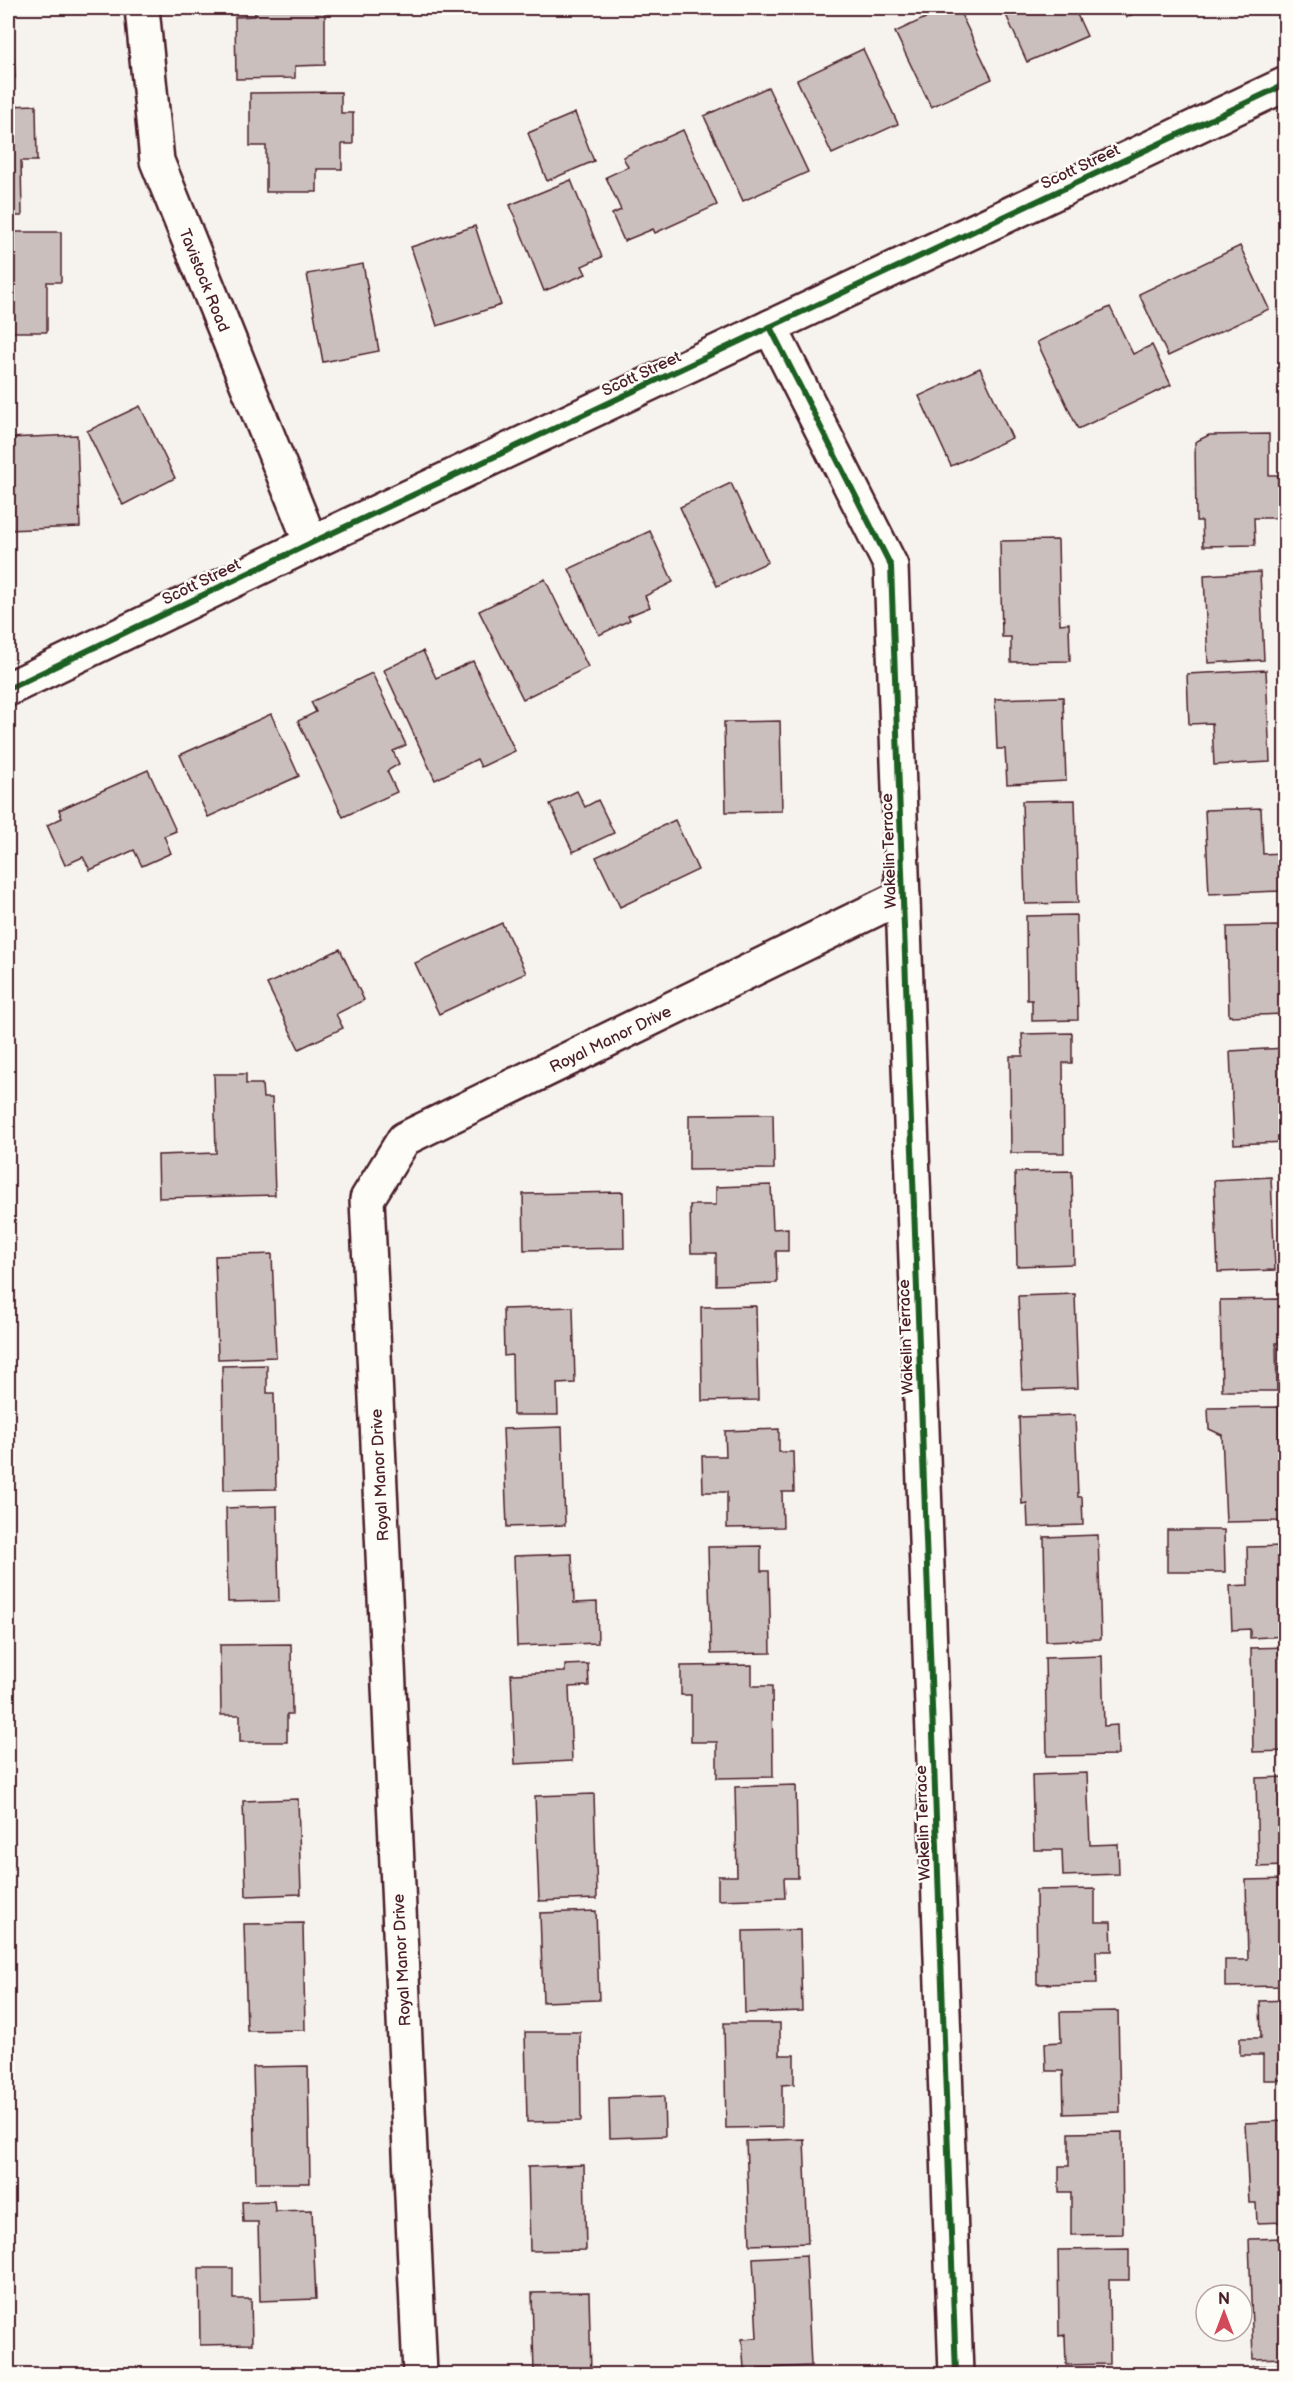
<svg xmlns="http://www.w3.org/2000/svg" width="1293" height="2382" font-family="'Balsamiq Sans',sans-serif">
<rect width="100%" height="100%" fill="#f6f3ef"/>
<filter id="ink" filterUnits="userSpaceOnUse"><feTurbulence type="fractalNoise" baseFrequency=".0167" numOctaves="2"/><feDisplacementMap in="SourceGraphic" scale="12" xChannelSelector="R" yChannelSelector="G"/><feConvolveMatrix kernelMatrix="1 2 1 2 8 2 1 2 1" color-interpolation-filters="sRGB"/></filter>
<g filter="url(#ink)">
<g fill="#cbbfbe" stroke="#4a1f2b" stroke-width="1.5">
<rect x="8" y="8" width="37" height="2"/>
<path d="M255,8H325V65L295,66V78L236,79L235,17L255,16Z"/>
<path d="M947,8H958L992,79L931,107L895,32Z"/>
<path d="M1003,8H1074L1087,36L1027,62Z"/>
<path d="M1122,8H1148L1126,17Z"/>
<path d="M12,17L15,78L8,79V18Z"/>
<path d="M863,49L898,124L832,154L797,80Z"/>
<path d="M768,87L808,172L743,201L704,116Z"/>
<path d="M341,92V113H353V144H342V169H317V192H266V146H250V93Z"/>
<path d="M36,105L37,161H21L22,216H8V106Z"/>
<path d="M575,113L594,161L547,181L528,133Z"/>
<path d="M683,130L717,205L655,233L653,229L624,241L612,214L621,210L606,177L628,167L623,157Z"/>
<path d="M571,180L602,257L582,266L586,274L544,291L510,205Z"/>
<path d="M475,226L501,305L437,326L411,247Z"/>
<path d="M8,232H61V282H47V332H8Z"/>
<path d="M1240,246L1269,309L1168,356L1139,294Z"/>
<path d="M363,264L379,351L323,362L307,274Z"/>
<path d="M1110,307L1133,354L1152,345L1171,385L1078,429L1037,342Z"/>
<path d="M980,368L1012,438L951,466L919,396Z"/>
<path d="M140,406L175,478L123,505L87,431Z"/>
<path d="M1269,434V475H1278L1279,518H1254L1255,545L1203,546L1202,521H1196L1195,442L1209,435Z"/>
<path d="M77,435L80,527L8,530V438Z"/>
<path d="M731,483L768,562L717,586L680,507Z"/>
<path d="M650,531L673,582L645,596L650,607L628,616L630,620L599,635L569,569Z"/>
<path d="M1058,540L1060,624L1069,623L1070,661L1011,662V637H1002L1000,541Z"/>
<path d="M1260,572L1264,660L1208,663L1204,575Z"/>
<path d="M545,579L588,667L523,699L479,611Z"/>
<path d="M423,651L436,678L473,661L515,751L481,767L477,759L435,780L384,670Z"/>
<path d="M1266,670L1270,762L1214,765L1212,723L1189,724L1187,674Z"/>
<path d="M372,673L406,745L393,751L399,764L387,771L397,792L343,817L298,721L316,712L311,702Z"/>
<path d="M1063,697L1066,781L1007,784L1005,749H997L995,699Z"/>
<path d="M271,714L299,776L208,817L180,755Z"/>
<path d="M780,721L782,811L726,812L724,722Z"/>
<path d="M148,770L176,831L164,836L171,853L142,866L134,850L90,870L83,857L65,865L47,825L62,818L59,810Z"/>
<path d="M577,791L585,807L598,800L614,833L573,852L550,804Z"/>
<path d="M1075,800L1078,903L1025,904L1022,801Z"/>
<path d="M1261,808L1263,854L1281,853L1282,891L1209,894L1205,810Z"/>
<path d="M675,820L698,870L620,907L596,857Z"/>
<path d="M1076,915L1078,1020L1032,1021V1000H1027L1026,916Z"/>
<path d="M502,923L526,973L439,1014L415,963Z"/>
<path d="M1282,926L1284,1014L1229,1016L1227,927Z"/>
<path d="M340,949L364,1000L336,1014L343,1028L299,1049L267,984Z"/>
<path d="M1072,1033V1063H1063L1064,1153H1011L1010,1056H1023L1022,1034Z"/>
<path d="M1285,1048L1286,1142L1234,1144L1230,1051Z"/>
<path d="M214,1074H246V1084H262L263,1098H272L275,1195L159,1198L158,1155L216,1153Z"/>
<path d="M773,1114L774,1169L689,1170V1115Z"/>
<path d="M1072,1171L1074,1264L1017,1266L1015,1172Z"/>
<path d="M1271,1177L1275,1270L1218,1272L1214,1180Z"/>
<path d="M771,1185L773,1229L788,1228V1251H776L777,1283L716,1285V1253H691L690,1205H716V1187Z"/>
<path d="M623,1192L624,1248L524,1250L523,1194Z"/>
<path d="M272,1254L276,1357L218,1359L215,1256Z"/>
<path d="M1075,1294L1078,1388L1022,1390L1018,1296Z"/>
<path d="M1282,1299L1283,1343H1276L1277,1391H1222L1220,1300Z"/>
<path d="M756,1306L758,1400L702,1401L701,1307Z"/>
<path d="M573,1307L575,1383L557,1384L558,1415H513L512,1355L504,1356L503,1309Z"/>
<path d="M267,1365V1393H274L276,1489L224,1490L222,1366Z"/>
<path d="M1279,1407L1281,1521L1226,1522L1222,1435L1209,1429L1208,1408Z"/>
<path d="M1075,1415L1078,1497H1082L1083,1525L1028,1527L1027,1503L1022,1504L1019,1417Z"/>
<path d="M562,1427L565,1525L507,1527L503,1429Z"/>
<path d="M779,1429V1452H793L794,1492H782L783,1527L727,1528V1492H703L702,1456H726L725,1431Z"/>
<path d="M277,1506L279,1601L228,1602L226,1508Z"/>
<path d="M1167,1530H1224L1225,1572H1167Z"/>
<path d="M1098,1535L1101,1639L1046,1641L1044,1537Z"/>
<path d="M761,1546V1571H769L771,1653L711,1654L708,1547Z"/>
<path d="M1286,1546V1636L1250,1638V1629L1232,1630L1230,1586L1248,1585L1247,1547Z"/>
<path d="M572,1554L574,1603L597,1602L598,1643L517,1646L514,1556Z"/>
<path d="M291,1644L292,1714H287V1742H240V1715H221L220,1645Z"/>
<path d="M1286,1647V1751L1253,1752L1251,1648Z"/>
<path d="M1102,1656L1104,1726L1117,1725L1118,1755L1047,1756L1045,1658Z"/>
<path d="M588,1664L589,1686L569,1687L572,1761L515,1764L511,1674L565,1672V1665Z"/>
<path d="M752,1665V1686H772L773,1777L717,1778V1742H691V1695H681V1666Z"/>
<path d="M1087,1773L1090,1845L1118,1844L1119,1874L1063,1876L1062,1850H1034L1032,1775Z"/>
<path d="M1286,1777V1866L1258,1867L1256,1778Z"/>
<path d="M796,1785L798,1878H784L785,1898L718,1900V1876H737L735,1787Z"/>
<path d="M594,1794L597,1899L539,1901L535,1796Z"/>
<path d="M298,1799L301,1894L246,1896L243,1801Z"/>
<path d="M1286,1879V1986L1225,1987V1960H1248L1246,1880Z"/>
<path d="M1095,1889V1922H1111L1112,1951H1096L1097,1983L1037,1984L1036,1890Z"/>
<path d="M596,1911L599,2000L543,2002L540,1913Z"/>
<path d="M303,1923L305,2030L247,2031L244,1924Z"/>
<path d="M800,1930L802,2011L745,2013L743,1931Z"/>
<path d="M1286,2000V2080H1263V2055H1240V2038H1261L1260,2001Z"/>
<path d="M1118,2011L1120,2112L1064,2114L1063,2071H1046L1045,2043L1061,2042L1060,2012Z"/>
<path d="M724,2023H780V2055H794V2084L782,2085V2127L726,2128Z"/>
<path d="M525,2032H580L581,2121L527,2122Z"/>
<path d="M308,2066L310,2183H256L253,2067Z"/>
<path d="M664,2096L665,2136L610,2138L609,2098Z"/>
<path d="M1286,2121V2222L1257,2223L1256,2203H1249L1245,2123Z"/>
<path d="M1122,2132L1123,2234L1071,2235V2192H1059V2166H1069V2133Z"/>
<path d="M804,2139L808,2243L750,2245L746,2141Z"/>
<path d="M584,2165L586,2250L530,2251L528,2167Z"/>
<path d="M274,2201L275,2211L312,2210L316,2299L260,2301L258,2222H243L242,2202Z"/>
<path d="M1286,2238V2358L1253,2359L1249,2239Z"/>
<path d="M1129,2249V2280H1109L1110,2364L1066,2365L1065,2335L1059,2336L1058,2250Z"/>
<path d="M806,2255L811,2366L744,2369L742,2339L757,2338L753,2258Z"/>
<path d="M199,2268H233V2299H251L252,2344L200,2345Z"/>
<path d="M589,2292L591,2374H534L532,2293Z"/>
<path d="M1286,2365V2374H1255L1254,2366Z"/>
<path d="M1133,2371V2374H1062V2372Z"/>
</g>
<g fill="none" stroke-linecap="round" stroke-linejoin="round">
<defs>
<g id="minor">
<path id="s1" d="M142,8L157,161L311,543"/>
<path d="M770,327L891,566L956,2374"/>
<path id="s2" d="M420,2374L367,1199L404,1139L903,896"/>
</g>
<path id="secondary" d="M8,689L311,543L1286,84"/>
</defs>
<use href="#minor" stroke="#4a1f2b" stroke-width="38"/>
<use href="#secondary" stroke="#4a1f2b" stroke-width="38"/>
<use href="#minor" stroke="#fdfcf7" stroke-width="33"/>
<use href="#secondary" stroke="#fdfcf7" stroke-width="33"/>
<defs>
<g id="cycleway">
<path d="M770,327L891,566L956,2374"/>
<path d="M8,689L311,543L1286,84"/>
</g>
</defs>
<use href="#cycleway" stroke="#fdfcf7" stroke-width="10"/>
<use href="#cycleway" stroke="#1b5e20" stroke-width="6"/>
</g>
</g>
<g text-anchor="middle" stroke-width="5" stroke-linejoin="round" paint-order="stroke">
<g font-size="16" fill="#4a1f2b" stroke="#fdfcf7">
<text transform="translate(1080 166) rotate(-25)" y="6">Scott Street</text>
<text dy="6" stroke="none"><textPath href="#s1" startOffset="282">Tavistock Road</textPath></text>
<text transform="translate(641 373) rotate(-25)" y="6">Scott Street</text>
<text transform="translate(201 581) rotate(-26)" y="6">Scott Street</text>
<text transform="translate(888 851) rotate(-92)" y="6">Wakelin Terrace</text>
<text dy="6" stroke="none"><textPath href="#s2" startOffset="1476">Royal Manor Drive</textPath></text>
<text transform="translate(905 1337) rotate(-92)" y="6">Wakelin Terrace</text>
<text transform="translate(379 1475) rotate(-93)" y="6">Royal Manor Drive</text>
<text transform="translate(922 1823) rotate(-92)" y="6">Wakelin Terrace</text>
<text transform="translate(401 1960) rotate(-93)" y="6">Royal Manor Drive</text>
</g>
</g>
<rect width="1293" height="2382" fill="none" stroke="#fdfcf7" stroke-width="30"/>
<rect x="15" y="15" width="1263" height="2352" fill="none" stroke="#4a1f2b" stroke-width="2" filter="url(#ink)"/>
<g transform="translate(1224 2313)"><circle r="28" fill="#fdfcf7" stroke="#b5a4a5" stroke-width="1.5"/>
<path d="M0-4.5L10 22L0 15L-10 22Z" fill="#d1495b"/>
<text y="-9" font-size="16" font-weight="bold" text-anchor="middle" fill="#4a1f2b">N</text>
</g>
</svg>
